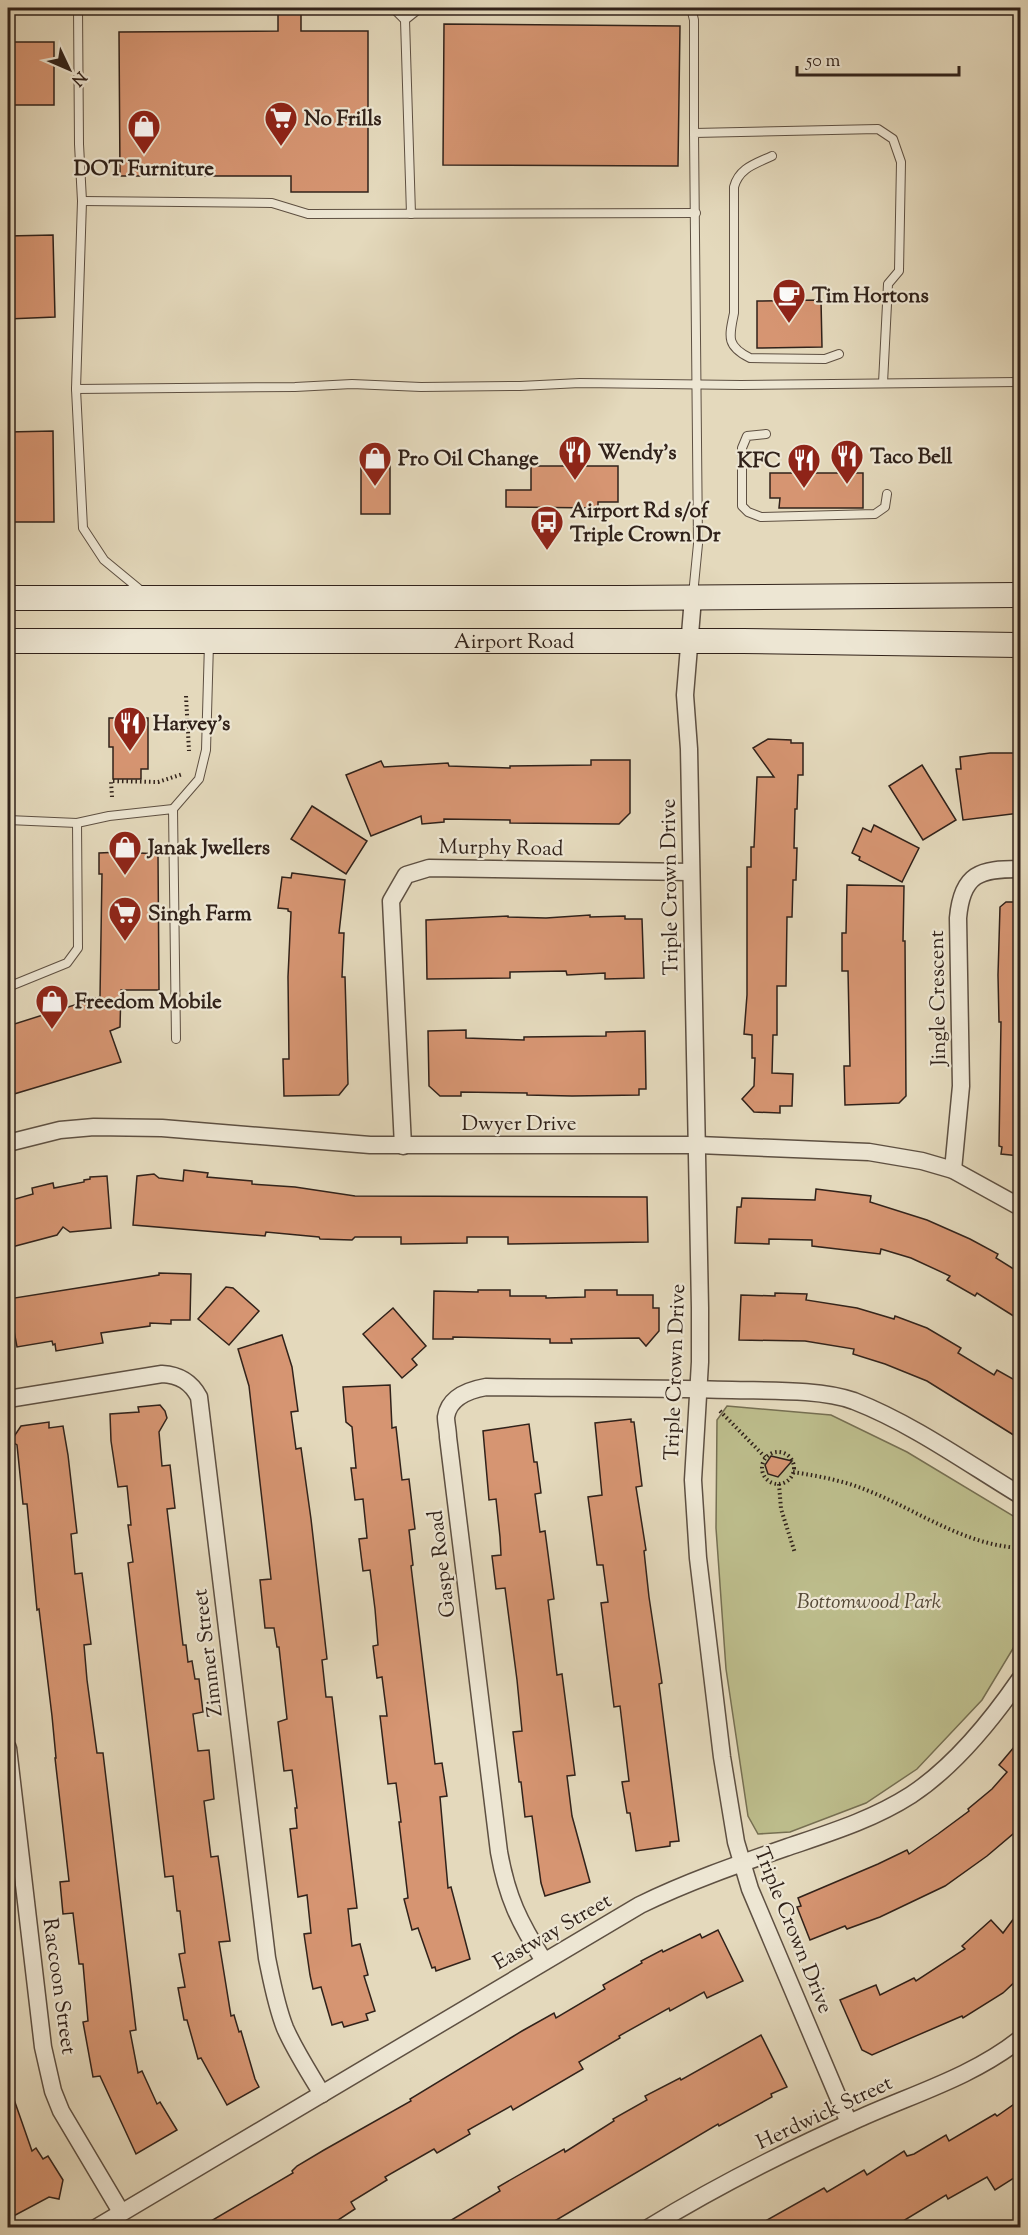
<svg xmlns="http://www.w3.org/2000/svg" width="1028" height="2235" font-family="'Sorts Mill Goudy',serif">
<rect width="100%" height="100%" fill="#e4d9bc"/>
<filter id="stains"><feTurbulence type="fractalNoise" baseFrequency=".00333" numOctaves="4"/><feColorMatrix values="0 0 0 0 .2 0 0 0 0 .09 0 0 0 0 .02 0 0 0 .5 -.17"/></filter>
<radialGradient id="worn" r=".72"><stop offset=".6" stop-color="#630" stop-opacity="0"/><stop offset="1" stop-color="#630" stop-opacity=".3"/></radialGradient>
<path fill="#bcbc8b" stroke="#766f52" stroke-width="1.5" d="M727,1406L831,1415L907,1452L1020,1520V1637L982,1700L917,1769L866,1803L790,1832L758,1834L748,1816L726,1669L716,1528L717,1420Z"/>
<g fill="#d69572" stroke="#31221a" stroke-width="1.5">
<path d="M278,12H301V31H368V192H291V176H120L119,32L278,31Z"/>
<path d="M444,24L680,26L678,166L443,165Z"/>
<rect x="8" y="42" width="46" height="63"/>
<path d="M53,235L55,317L8,319V236Z"/>
<path d="M821,300L822,347L757,348V301Z"/>
<path d="M53,431L54,522H8V432Z"/>
<rect x="361" y="460" width="29" height="54"/>
<path d="M531,466H618V502H598V508L506,507V490H531Z"/>
<path d="M770,473H863V508H779L780,498H770Z"/>
<path d="M109,718H148V769H141V779H113V747H109Z"/>
<path d="M768,739L791,740V743H803V775H798L797,809H795L794,848H797L796,880H793L792,917H787L786,986H777V1035H773L772,1073L793,1074L792,1106H780V1113L754,1112L742,1099L754,1086L755,1058H752V1035L744,1034L747,995V867H751V847H754L757,777H774L753,748Z"/>
<path d="M990,753H1020V813L963,820L956,769H961L960,757Z"/>
<path d="M591,760H630V813L619,824L510,823V820L444,819V822L422,824L421,816L371,836L346,775L381,761L384,767L448,763L449,766L510,768V766L591,765Z"/>
<path d="M922,765L956,820L923,840L889,786Z"/>
<path d="M312,806L367,841L346,874L291,839Z"/>
<path d="M874,825L919,848L902,882L859,860L860,857L852,853L863,828L871,832Z"/>
<path d="M121,852L158,854L159,990H121L120,1027L110,1031L121,1062L14,1094L12,1087L8,1089V1026L100,997L102,874H99V853Z"/>
<path d="M292,873L345,880L339,933H344L342,977H345L348,1084L339,1095L284,1096L283,1059H289L288,977L291,912L288,911V909L278,908L282,877L291,878Z"/>
<path d="M847,885L904,886L903,941H905L906,1096L899,1103L845,1105L844,1066H850L848,971H842V933H846Z"/>
<path d="M1006,902H1020V1156L1001,1154L1002,1147L999,1146L1001,1022H999L998,975L1000,907Z"/>
<path d="M590,915V917L625,916V919H642L644,978L605,979V973L567,975L566,971L510,972V978L427,979L426,920L508,916V917L546,918Z"/>
<path d="M466,1030V1038L524,1040V1037L606,1036V1032L645,1031L646,1089H639V1095L572,1096L527,1095V1093L461,1092V1096H440L429,1086L428,1031Z"/>
<path d="M184,1170L208,1173L207,1177L252,1181V1184L295,1187L355,1196L647,1197L648,1242L508,1244V1237H467V1243L401,1244V1237H355L352,1240L320,1239L319,1237L266,1232L265,1236L133,1225L137,1176L154,1174L159,1178L183,1181Z"/>
<path d="M107,1176L111,1228L70,1232L63,1227L57,1235L8,1248V1201L33,1194L32,1188L53,1183L54,1188L84,1182V1180L90,1179V1177Z"/>
<path d="M816,1189L871,1196L870,1202L927,1220L970,1239L998,1254L996,1258L1020,1273V1320L977,1293L975,1296L947,1280L950,1276L911,1258L881,1249L880,1254L812,1246V1240L769,1239V1244L735,1243L737,1207H741L742,1198L815,1200Z"/>
<path d="M159,1273L191,1274L190,1320H171V1324L150,1323V1326L101,1333L103,1343L56,1351L55,1344L53,1345L52,1341L17,1347L8,1299L159,1275Z"/>
<path d="M226,1287L233,1288L259,1311L229,1345L198,1319Z"/>
<path d="M478,1290H510V1296H546V1298L585,1297V1290H617V1295H653V1308H659V1331L646,1346L639,1338L571,1339L572,1343H550V1339L453,1337V1339H433L434,1291L478,1292Z"/>
<path d="M775,1293L807,1294L806,1300L857,1308L894,1319L895,1316L927,1328L961,1348L958,1353L994,1375L997,1370L1020,1383V1439L927,1381L885,1364L853,1354L854,1349L805,1341L739,1340L741,1295L775,1296Z"/>
<path d="M393,1308L426,1346L412,1359L417,1365L402,1378L363,1334Z"/>
<path d="M282,1335L292,1367L298,1411L291,1412L296,1449L301,1448L311,1519L327,1659L322,1660L326,1697H332L357,1908L348,1909L352,1946L360,1944L368,1975L364,1976L375,2011L366,2014L368,2020L344,2027L342,2022L332,2025L321,1987L313,1989L310,1975L304,1934L311,1933L307,1895L298,1897L290,1829L297,1828L295,1808H297L292,1770L284,1771L278,1722L287,1719L279,1647H277L274,1628H265L260,1580L271,1579L249,1386L238,1349Z"/>
<path d="M390,1385L392,1428L396,1427L402,1480L409,1479L415,1529L409,1530L413,1565L411,1566L435,1764L442,1763L447,1796L440,1797L448,1888L451,1887L470,1959L436,1971L435,1967L432,1968L418,1928L412,1930L404,1899L408,1898L399,1822H401L396,1783L388,1784L380,1716H387L382,1677L377,1678L373,1646L378,1645L375,1609L370,1570L363,1571L359,1539L367,1538L363,1499L355,1500L351,1468H356L352,1427L346,1422L343,1387Z"/>
<path d="M160,1405L165,1411L167,1418L159,1432L162,1466L170,1465L175,1508L167,1509L183,1645H186L188,1662L192,1661L195,1679H199L203,1712L193,1714L198,1751L209,1750L214,1799L204,1801L211,1857L218,1856L230,1941L219,1942L231,2016L234,2015L239,2032L241,2031L255,2079L259,2087L227,2105L201,2058L198,2059L187,2020H184L178,1988L185,1987L179,1954L185,1953L180,1911H177L173,1876L165,1877L128,1563L133,1562L128,1525H131L127,1486L118,1487L111,1441L110,1414L139,1412L138,1407Z"/>
<path d="M631,1419V1422H634L642,1486L636,1487L646,1550L644,1551L649,1597L662,1683L659,1684L679,1841L670,1842V1846L636,1851L630,1813H627L622,1782L629,1781L620,1706L614,1707L601,1603L608,1602L603,1565H597L588,1497L602,1495L595,1423Z"/>
<path d="M49,1422V1428L63,1426L68,1455L77,1533L71,1534L75,1574L82,1573L91,1644L84,1645L87,1680L97,1753H103L136,2030L130,2031L138,2073L142,2071L157,2104L160,2102L177,2130L136,2154L100,2076L93,2077L83,2022L88,2021L83,1964H79L73,1913L63,1914L60,1882L69,1881L55,1758H56L52,1716L39,1609L37,1610L27,1504H23L17,1445L11,1441L21,1426Z"/>
<path d="M529,1424L534,1462H537L541,1493L535,1494L540,1532L545,1531L554,1599L548,1600L557,1675L562,1674L575,1775L567,1776L572,1816L590,1882L545,1896L541,1883L532,1816L525,1817L521,1782H519L513,1732L522,1731L517,1680L505,1588L496,1589L492,1556L501,1555L500,1537L496,1499L489,1500L483,1431Z"/>
<path d="M771,1456L792,1461L778,1477L768,1474L765,1465Z"/>
<path d="M1020,1740V1828L987,1856L945,1886L880,1917L847,1929L845,1926L810,1940L797,1907L801,1906L798,1898L878,1864L907,1850L909,1854L938,1834L969,1811L968,1809L992,1789L1007,1772L999,1765Z"/>
<path d="M1020,1910V1977L1003,1993L963,2018L962,2016L872,2055L862,2050L840,2000L876,1985L880,1995L914,1978L916,1981L965,1949L962,1946L991,1920L1003,1933Z"/>
<path d="M718,1930L743,1981L707,1998L704,1992L670,2011L669,2008L619,2036L620,2038L579,2062L583,2069L513,2110L511,2106L468,2130L470,2134L437,2153L434,2149L385,2177L387,2180L351,2202L355,2209L326,2228H199L293,2173L292,2171L297,2166L324,2150L411,2101L410,2099L522,2031L554,2013L556,2018L605,1989L603,1985L642,1963L641,1961L662,1950L663,1952L700,1934L702,1938Z"/>
<path d="M761,2035L787,2087L771,2094L772,2097L719,2126L718,2124L543,2228H438L500,2191L498,2187L564,2149L565,2152L614,2121L613,2119L647,2100L645,2096L680,2078L681,2080Z"/>
<path d="M8,2088H10L32,2151L36,2148L43,2159L48,2156L63,2180L59,2199L49,2197L8,2219Z"/>
<path d="M1020,2100V2174L995,2190L987,2177L948,2199L946,2195L903,2221L907,2228H753L824,2188L827,2192L864,2170L867,2175L904,2151L907,2156L914,2154L946,2135L949,2141L995,2114L997,2116Z"/>
</g>
<g fill="none" stroke-linecap="round" stroke-linejoin="round">
<defs>
<g id="lane">
<path d="M78,8L79,144L82,201L76,389L295,387L352,384L421,387L520,386L580,383L741,385L1020,382"/>
<path d="M393,8L405,20L411,214"/>
<path d="M691,8L694,20V133"/>
<path d="M405,20L420,8"/>
<path d="M772,156C755,164 739,168 734,187V313C729,337 726,346 750,358L825,359L839,354"/>
<path d="M82,201L272,203L308,214L696,213"/>
<path d="M76,389L83,528L104,560L144,593"/>
<path d="M766,434L747,436L742,448V506L748,512L761,517L875,514L885,507L887,494"/>
<path d="M693,595L698,544L694,133L878,129L893,139L901,162L899,271L888,284L883,383"/>
<path d="M173,809L199,779L206,750L209,643"/>
<path d="M8,820L77,823L109,816L173,809L176,1039"/>
<path d="M8,987L67,963L78,948L77,823"/>
</g>
<g id="street">
<path d="M693,598L685,695L689,749L700,1308V1362L693,1480L698,1558L722,1757L736,1842L750,1889L849,2123"/>
<path d="M8,1143L60,1130L94,1127L162,1128L370,1145H698L869,1152L922,1161L953,1170L1020,1207"/>
<path d="M403,1146L391,901L406,875L429,868L691,872"/>
<path d="M953,1170L961,1086L958,918C962,873 980,869 1020,869"/>
<path d="M8,1399L162,1374C180,1375 191,1382 199,1397L267,1958C272,1982 276,2005 285,2028C295,2051 309,2072 322,2094"/>
<path d="M8,1748L43,2047L53,2091L61,2111L121,2212"/>
<path d="M544,1961C519,1922 507,1897 499,1852L448,1437C448,1431 446,1423 446,1417C449,1397 469,1390 486,1387C568,1388 650,1388 732,1390C768,1391 821,1389 854,1401C913,1424 967,1463 1020,1495"/>
<path d="M96,2228L640,1905C687,1882 736,1865 785,1848C829,1833 872,1820 911,1795C955,1766 991,1721 1020,1679"/>
<path d="M648,2228C715,2187 786,2151 858,2119C913,2094 972,2077 1020,2039"/>
</g>
<g id="secondary">
<path d="M8,598H624L1020,595"/>
<path id="s1" d="M8,641H743L1020,645"/>
</g>
</defs>
<use href="#lane" stroke="#5e5042" stroke-width="10"/>
<use href="#street" stroke="#5e5042" stroke-width="19"/>
<use href="#secondary" stroke="#31221a" stroke-width="26"/>
<g stroke="#31221a" stroke-width="4" stroke-dasharray="1.5 3" stroke-linecap="butt">
<path d="M186,696L189,751"/>
<path d="M112,797L111,781L158,782L183,774"/>
<path d="M720,1411L765,1457"/>
<circle cx="778" cy="1468" r="16"/>
<path d="M793,1472C819,1476 845,1481 869,1491C920,1512 965,1545 1020,1548"/>
<path d="M779,1484L781,1509L795,1553"/>
</g>
<use href="#lane" stroke="#ede6d3" stroke-width="8"/>
<use href="#street" stroke="#ede6d3" stroke-width="16"/>
<use href="#secondary" stroke="#ede6d3" stroke-width="24"/>
</g>
<defs>
<symbol id="supermarket-pin" viewBox="-11 -11 22 30"><path d="M0 17L-7.5 6A9.5 9.5 0 1 1 7.5 6Z" fill="#8f2418" stroke="#ede6d3"/><path d="M-6-5.5h2.5l.6 2H6L4.5 2H-2.5L-4.4-4H-6ZM-1.5 3.2a1.3 1.3 0 1 0 .1 0ZM3 3.2a1.3 1.3 0 1 0 .1 0Z" fill="#fff"/></symbol>
<symbol id="shop-pin" viewBox="-11 -11 22 30"><path d="M0 17L-7.5 6A9.5 9.5 0 1 1 7.5 6Z" fill="#8f2418" stroke="#ede6d3"/><path d="M-5-2.5h2.3a2.7 3.5 0 0 1 5.4 0H5L5.5 6h-11ZM-1.5-2.5h3a1.5 2.3 0 0 0-3 0Z" fill="#fff"/></symbol>
<symbol id="cafe-pin" viewBox="-11 -11 22 30"><path d="M0 17L-7.5 6A9.5 9.5 0 1 1 7.5 6Z" fill="#8f2418" stroke="#ede6d3"/><path d="M-5.5-4.5H6V0H3Q3 3.5 0 3.5H-2.5Q-5.5 3.5-5.5 0ZM3-3.2v2h1.7v-2ZM-6 4.5H4V6H-6Z" fill="#fff"/></symbol>
<symbol id="restaurant-pin" viewBox="-11 -11 22 30"><path d="M0 17L-7.5 6A9.5 9.5 0 1 1 7.5 6Z" fill="#8f2418" stroke="#ede6d3"/><path d="M-5-6h1v4h1v-4h1v4h1v-4h1v5L-1.5 .5V6h-2V.5L-5-1ZM5-6V6H3V1.5H1.5Q1.5-4 5-6Z" fill="#fff"/></symbol>
<symbol id="bus-pin" viewBox="-11 -11 22 30"><path d="M0 17L-7.5 6A9.5 9.5 0 1 1 7.5 6Z" fill="#8f2418" stroke="#ede6d3"/><path d="M-5-6H5V4H4V6H2V4H-2V6H-4V4H-5ZM-3.5-4V0h7V-4ZM-3.5 1.2v1.5H-2V1.2ZM2 1.2v1.5H3.5V1.2Z" fill="#fff"/></symbol>
</defs>
<g fill-rule="evenodd">
<use href="#supermarket-pin" x="262" y="99" width="38" height="52"/>
<use href="#shop-pin" x="125" y="107" width="38" height="52"/>
<use href="#cafe-pin" x="770" y="276" width="38" height="52"/>
<use href="#restaurant-pin" x="556" y="433" width="38" height="52"/>
<use href="#restaurant-pin" x="828" y="437" width="38" height="52"/>
<use href="#shop-pin" x="356" y="439" width="38" height="52"/>
<use href="#restaurant-pin" x="785" y="441" width="38" height="52"/>
<use href="#bus-pin" x="528" y="503" width="38" height="52"/>
<use href="#restaurant-pin" x="111" y="704" width="38" height="52"/>
<use href="#shop-pin" x="106" y="828" width="38" height="52"/>
<use href="#supermarket-pin" x="106" y="894" width="38" height="52"/>
<use href="#shop-pin" x="33" y="982" width="38" height="52"/>
</g>
<g text-anchor="middle" stroke-width="4.5" stroke-linejoin="round" paint-order="stroke">
<g font-size="21" font-weight="bold" fill="#31221a" stroke="#ede6d3" text-anchor="start">
<text x="304" y="125">No Frills</text>
<text x="144" y="175" text-anchor="middle">DOT Furniture</text>
<text x="812" y="302">Tim Hortons</text>
<text x="598" y="459">Wendy's</text>
<text x="870" y="463">Taco Bell</text>
<text x="398" y="465">Pro Oil Change</text>
<text x="781" y="467" text-anchor="end">KFC</text>
<text x="570" y="517">Airport Rd s/of<tspan x="570" dy="24">Triple Crown Dr</tspan></text>
<text x="153" y="730">Harvey's</text>
<text x="148" y="854">Janak Jwellers</text>
<text x="148" y="920">Singh Farm</text>
<text x="75" y="1008">Freedom Mobile</text>
</g>
<g font-size="21" fill="#31221a" stroke="#ede6d3">
<text dy="7" stroke="none"><textPath href="#s1" startOffset="506">Airport Road</textPath></text>
<text transform="translate(501 847) rotate(1)" y="7">Murphy Road</text>
<text transform="translate(669 887) rotate(-91)" y="7">Triple Crown Drive</text>
<text transform="translate(937 998) rotate(-91)" y="7">Jingle Crescent</text>
<text x="519" y="1130">Dwyer Drive</text>
<text transform="translate(674 1372) rotate(-88)" y="7">Triple Crown Drive</text>
<text transform="translate(441 1564) rotate(-97)" y="7">Gaspe Road</text>
<text transform="translate(207 1653) rotate(-97)" y="7">Zimmer Street</text>
<text transform="translate(794 1930) rotate(68)" y="7">Triple Crown Drive</text>
<text transform="translate(552 1931) rotate(-30)" y="7">Eastway Street</text>
<text transform="translate(60 1986) rotate(82)" y="7">Raccoon Street</text>
<text transform="translate(824 2112) rotate(-25)" y="7">Herdwick Street</text>
</g>
<g font-size="21" font-style="italic" fill="#544836" stroke="#ede6d3">
<text x="869" y="1608">Bottomwood Park</text>
</g>
</g>
<rect width="1028" height="2235" fill="none" stroke="#e4d9bc" stroke-width="30"/>
<rect x="9" y="9" width="1010" height="2217" fill="none" stroke="#31221a" stroke-width="3"/>
<rect x="15" y="15" width="998" height="2205" fill="none" stroke="#31221a" stroke-width="1.5"/>
<g transform="translate(69 69) rotate(134)" stroke="#ede6d3" stroke-width="4.5" paint-order="stroke">
<path d="M0-4.5L10 22L0 15L-10 22Z" fill="#31221a"/>
<text y="-9" font-size="16" font-weight="bold" text-anchor="middle" fill="#31221a">N</text>
</g>
<path d="M797 66v9h162v-9" fill="none" stroke="#31221a" stroke-width="3"/>
<text x="806" y="66" font-size="18" fill="#31221a" stroke="#ede6d3" stroke-width="4.5" paint-order="stroke">50 m</text>
<rect width="100%" height="100%" filter="url(#stains)"/>
<rect width="100%" height="100%" fill="url(#worn)"/>
</svg>
